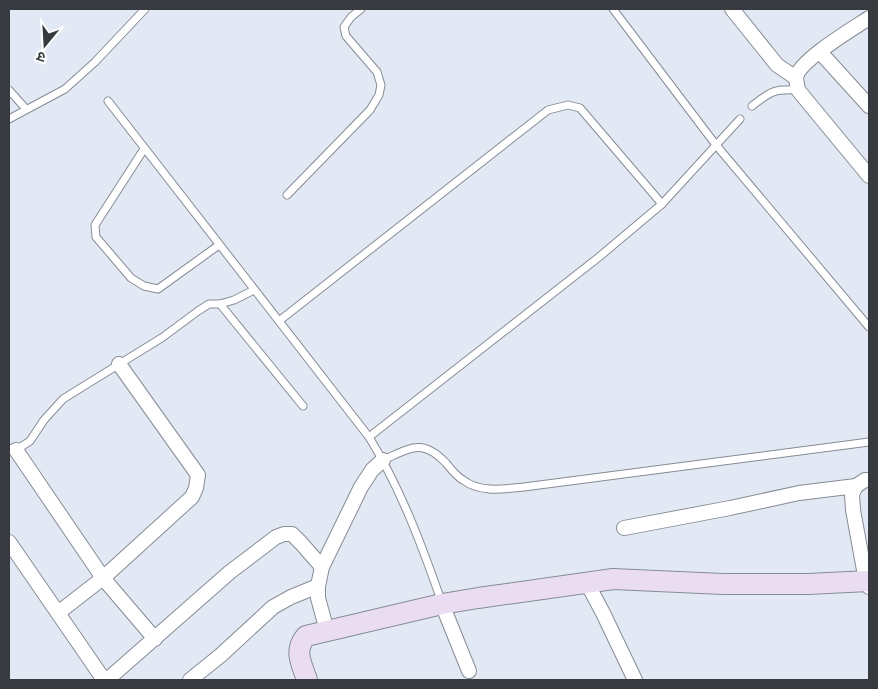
<svg xmlns="http://www.w3.org/2000/svg" width="878" height="689" font-family="'Fira Sans','Noto Sans Devanagari',sans-serif">
<rect width="100%" height="100%" fill="#e2e9f4"/>
<g fill="none" stroke-linecap="round" stroke-linejoin="round">
<defs>
<g id="lane">
<path d="M613,9L716,145L869,327"/>
<path d="M9,90L26,109"/>
<path d="M108,101L369,437C401,489 422,546 442,603"/>
<path d="M752,106C771,91 774,89 798,90"/>
<path d="M9,119L65,89L95,62L145,9"/>
<path d="M144,149L95,225L96,237L131,278L144,286L158,289L219,245"/>
<path d="M287,195L370,110L379,95L381,85L377,72L346,36L344,27L351,17L361,9"/>
<path d="M220,304L303,406"/>
<path d="M279,321L548,110L568,105L580,108L662,204"/>
<path d="M369,437L599,257L662,204L740,119"/>
<path d="M9,448L16,450L30,441L44,420L63,399L163,337L198,311L209,304H220L234,300L254,290"/>
<path d="M383,460C411,448 422,438 446,463C451,469 456,476 463,480C480,493 504,489 524,487L869,442"/>
</g>
<g id="street">
<path d="M732,9L777,65L796,78"/>
<path d="M869,18C854,28 798,61 796,78C796,81 798,87 798,90L869,176"/>
<path d="M820,52L869,106"/>
<path d="M16,450L103,578L155,639"/>
<path d="M624,528L730,508L799,493L856,486"/>
<path d="M9,542L104,680"/>
<path d="M587,583L603,613L635,680"/>
<path d="M869,587L866,581L853,510L852,494L856,486L865,480H869"/>
<path d="M442,604L469,671"/>
<path d="M58,613L103,578L192,497L196,488L198,475L119,364"/>
<path d="M327,631L318,598V586L322,567L361,487L372,470L383,460"/>
<path d="M107,680L230,572L276,537L284,534H292L301,543L322,567"/>
<path d="M190,680L221,655L273,607L291,597L318,586"/>
</g>
<path id="secondary" d="M307,680C302,664 293,651 306,636L442,604L478,598L613,579L723,584H808L869,581"/>
</defs>
<use href="#lane" stroke="#868c96" stroke-width="9"/>
<use href="#street" stroke="#868c96" stroke-width="16"/>
<use href="#secondary" stroke="#868c96" stroke-width="22"/>
<use href="#lane" stroke="#fff" stroke-width="7"/>
<use href="#street" stroke="#fff" stroke-width="14"/>
<use href="#secondary" stroke="#eaddf1" stroke-width="20"/>
</g>
<rect width="878" height="689" fill="none" stroke="#373a3e" stroke-width="20"/>
<g transform="translate(45 45) rotate(198)" stroke="#ffffff" stroke-width="4" paint-order="stroke">
<path d="M0-4L9 19L0 12L-9 19Z" fill="#373a3e"/>
<text y="-8" font-size="14" font-weight="bold" text-anchor="middle" fill="#373a3e">उ</text>
</g>
</svg>
